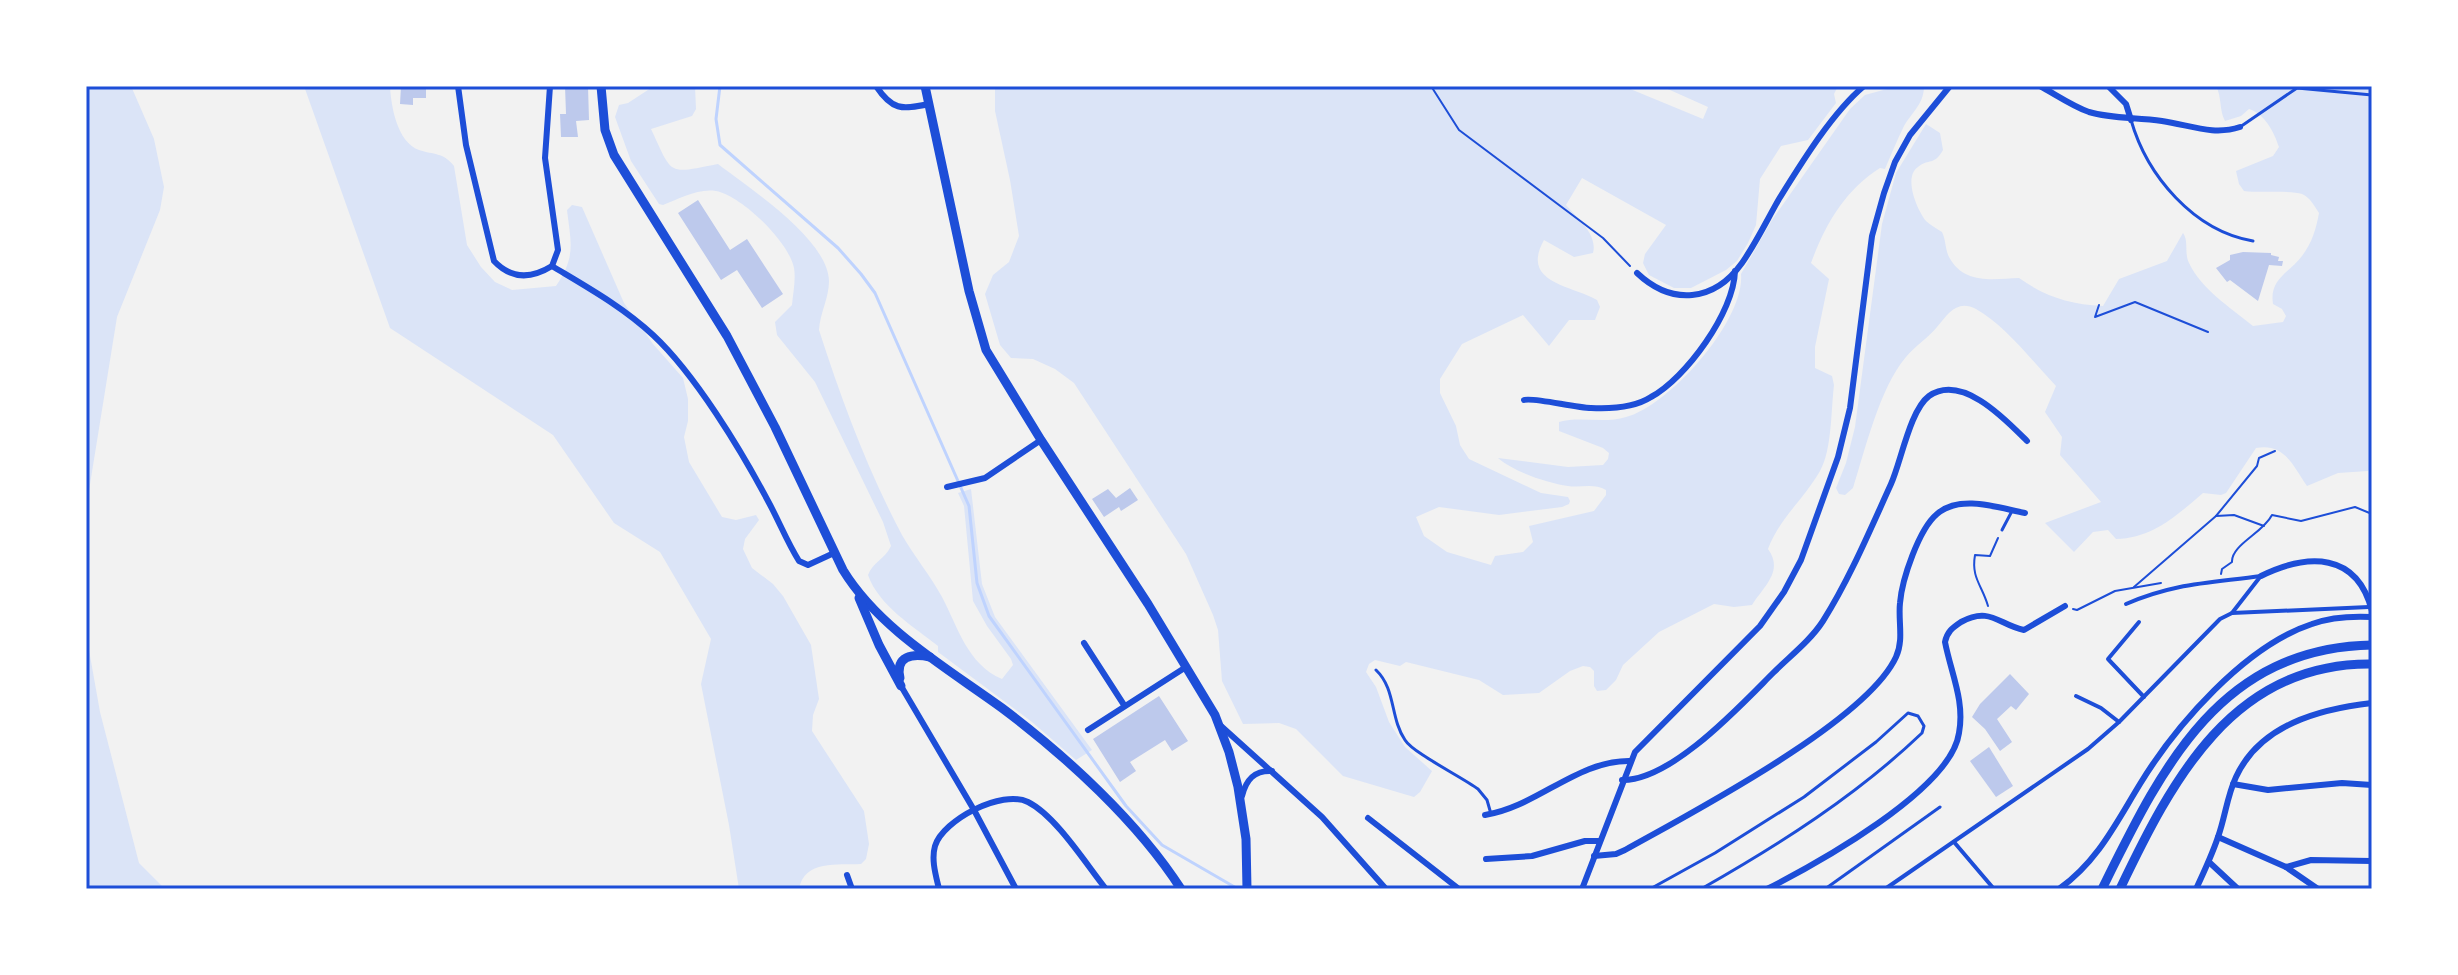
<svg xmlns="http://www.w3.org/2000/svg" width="2458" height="975" font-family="Jost,sans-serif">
<rect width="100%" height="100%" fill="#f2f2f2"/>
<g fill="#dbe4f7">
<path d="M86,86H131L154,139L164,187L160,210L117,317L86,509Z"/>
<path d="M304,86H390C391,106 397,142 419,150C434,155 443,152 454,166L467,245L481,267L495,282L512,290L556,286C576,257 571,243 567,210L572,205L582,207L624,303L653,344L683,378L688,399V421L684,437L689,462L722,517L736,520L756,515L759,520L745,539L743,549L752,568L773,584L783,596L811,645L819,699L813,715L812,731L864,811L869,844L866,859L861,864C838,865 804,860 799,889H739L729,825L701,684L711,639L660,552L614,523L553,435L390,328Z"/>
<path d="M654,86H695L696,109L692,116L651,129C673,176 667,174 718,164C749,188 828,239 829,281C829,298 820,313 819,330C842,401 867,469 902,535C914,556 930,575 942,597C958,627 967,664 1002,679L1013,665L1011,659L987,626L973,601L964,506L958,493L971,489L982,584L995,617L1092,750L1076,760L1032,722L938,652V646C913,626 879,606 868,575C873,562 885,559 891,546L883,522L815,382L777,335L775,322L792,305C793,293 796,280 794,268C789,242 742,196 716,191C698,188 679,199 663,205L659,204L631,161L615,117L619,105L628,103Z"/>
<path d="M995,86H1623L1703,119L1708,107L1661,86H1838L1834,94L1836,103L1808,140L1781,146L1760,179L1756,225L1748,243L1737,261L1726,270L1691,288H1674L1649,275L1643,263L1645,254L1666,225L1582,178L1566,205C1577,218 1598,234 1593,253L1574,257L1544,240C1520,283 1571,285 1597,300L1600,307L1595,320H1569L1549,346L1523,315L1462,344L1440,379V393L1456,426L1460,445L1469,459L1541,493L1568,497L1570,501L1569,504L1562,507L1499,515L1439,507L1416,517L1424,536L1447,552L1491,565L1495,556L1523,552L1533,542L1529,526L1594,511L1606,495V490C1594,483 1581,488 1568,486C1547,483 1514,472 1498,458L1568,467L1603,465L1608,459L1609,453L1603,448L1559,431V422C1580,416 1604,424 1626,417C1670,405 1745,320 1741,274L1772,220L1850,109L1865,95L1898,86H1924C1924,104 1912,112 1904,126C1897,140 1891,155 1885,169L1880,168C1845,190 1825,225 1811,263L1829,279L1815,347V368L1832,376L1834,385C1831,410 1832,450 1820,471C1804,499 1779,519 1768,549C1784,571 1764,586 1752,605L1734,607L1714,604L1659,632L1623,665L1616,680L1606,690L1597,691L1594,686V671L1590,667L1583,666L1570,671L1539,693L1503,695L1479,680L1406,662L1400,666L1375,660L1369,664L1366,672L1376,687L1389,722L1405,747L1432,771L1420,792L1414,797L1343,776L1296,729L1279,723L1243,724L1222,681L1218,630L1213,615L1186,554L1074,383L1055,369L1033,359L1011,358L1000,345L985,294L993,275L1009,262L1019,236L1010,180L995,111Z"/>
<path d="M2216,86H2372V466L2368,471L2338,473L2307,486C2293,466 2285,443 2256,448L2226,493L2221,495L2203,493C2176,516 2153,538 2116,539L2108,530L2093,532L2074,552L2045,523L2101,502L2060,455L2062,437L2045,412L2056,386C2033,362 2005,325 1976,309C1957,299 1948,314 1937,327C1928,338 1915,346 1906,357C1880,387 1865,450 1853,488L1845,495L1839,494L1836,488L1846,463L1855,427L1882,224L1896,173L1926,124L1940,133L1943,150C1934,166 1929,158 1918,167C1903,177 1917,210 1926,221C1930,225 1936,228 1942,232C1946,240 1945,249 1949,257C1964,285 1993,279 2019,278C2046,297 2069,304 2103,306L2119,279L2167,261L2183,233C2189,241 2184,253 2189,263C2202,290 2230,307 2253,326L2283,322L2286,316L2282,309L2273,304C2269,279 2289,273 2302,256C2312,243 2316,229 2319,213C2315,207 2310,197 2302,194C2292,190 2258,193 2244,191L2239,184L2236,171L2273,156L2279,147C2274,132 2265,114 2249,109L2241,116L2225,121C2219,110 2222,97 2216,86Z"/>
<path d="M86,633L100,712L139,863L165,889H86Z"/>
</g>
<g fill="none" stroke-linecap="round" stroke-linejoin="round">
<path stroke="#bfd3fe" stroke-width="3" d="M720,86L716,119L720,145L838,248L861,274L875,293L969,506L977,583L989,616L1126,806L1162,845L1238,889"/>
</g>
<g fill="#bdc9ec">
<path d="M401,86H426V98H413V105L400,104Z"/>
<path d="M565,86H588L589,120L576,121L578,137H561L560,114H566Z"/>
<path d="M698,200L730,250L747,239L783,294L762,308L737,270L721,280L678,213Z"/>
<path d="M2243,252L2271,253V255L2279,257L2278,261H2283L2282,266L2269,265L2258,301L2230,280L2227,282L2216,268L2230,260V255Z"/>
<path d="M1130,488L1138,500L1121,511L1119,507L1104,517L1092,499L1108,489L1116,498Z"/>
<path d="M2010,674L2029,694L2016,710L2011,706L1997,719L2012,742L2000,751L1985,729L1972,717L1980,704Z"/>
<path d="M1159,696L1188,741L1172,751L1165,740L1130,762L1136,771L1120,782L1093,739Z"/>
<path d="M1989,747L2013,786L1996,797L1970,761Z"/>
</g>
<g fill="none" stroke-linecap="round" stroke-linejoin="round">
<g stroke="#1d4ed8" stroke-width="2">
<path d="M1431,86L1459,130L1603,238L1630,266"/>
<path d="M2099,305L2095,317L2135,302L2208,332"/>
<path d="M2216,516L2234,515L2264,526"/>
<path d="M2221,574L2222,569L2232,562C2231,545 2263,533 2272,515L2301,521L2355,507L2372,514"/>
<path d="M2134,587L2216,516L2257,466L2259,458L2275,451"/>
<path d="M1988,606C1982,585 1971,578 1975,555L1990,556L1998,538"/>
<path d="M2073,609L2077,610L2115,591L2161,583"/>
</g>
<g stroke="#1d4ed8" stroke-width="3">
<path d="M2131,120C2147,176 2194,231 2253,241"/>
<path d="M2240,127L2297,88L2372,95"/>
<path d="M2002,530L2012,511"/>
<path d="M1376,670C1396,689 1390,718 1405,740C1413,753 1462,777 1478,789L1487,800L1491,814"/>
<path d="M1650,889L1715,853L1804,797L1876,742L1908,713L1918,716L1924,726L1922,733C1856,796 1780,844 1701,889"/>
<path d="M1825,889L1940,807"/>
</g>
<g stroke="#1d4ed8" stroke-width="4">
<path d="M2126,604C2174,583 2210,583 2261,576"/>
<path d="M2232,613L2260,577"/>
<path d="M2139,622L2108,659L2144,697"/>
<path d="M2076,696L2101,708L2119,722"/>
<path d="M1954,842L1994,889"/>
<path d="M1885,889L2088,749L2119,722L2220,619L2232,613L2369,607"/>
</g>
<g stroke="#1d4ed8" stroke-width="6">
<path d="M458,86L466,145L494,261C511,279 531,279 552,266L558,250L545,158L550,86"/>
<path d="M876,86C892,110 901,110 929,104"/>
<path d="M2040,86C2055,94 2072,106 2089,112C2113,119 2137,117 2162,121C2190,125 2213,136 2240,127"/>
<path d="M2108,86L2126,104L2131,120"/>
<path d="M552,266C587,287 623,307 653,335C695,374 741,450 768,501C779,521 787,542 799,561L808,565L834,553"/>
<path d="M1637,273C1672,306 1714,302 1742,263C1756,243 1767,220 1779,199C1802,162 1832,113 1864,86"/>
<path d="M1524,400C1534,397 1575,408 1591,408C1611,409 1634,408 1651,397C1686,378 1734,312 1735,271"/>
<path d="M947,487L985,478L1041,440"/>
<path d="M2261,576C2308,553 2357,552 2372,611"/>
<path d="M1084,643L1124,705"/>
<path d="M901,686L974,810L1016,889"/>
<path d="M1221,726L1322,817L1386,889"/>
<path d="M1088,730L1186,667"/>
<path d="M1622,780C1671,781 1740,706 1773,673C1790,656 1810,641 1823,621C1850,578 1870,530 1891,484C1901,462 1910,410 1929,396C1962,373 2006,420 2027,441"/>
<path d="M2233,784L2268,790L2342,783L2372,785"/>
<path d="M1242,796C1246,780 1254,770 1272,771"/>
<path d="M1485,815C1537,807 1577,760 1630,761"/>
<path d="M1368,818L1459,889"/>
<path d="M2218,837L2286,867L2318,889"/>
<path d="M1594,856L1616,854L1625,850C1691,813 1866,722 1896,657C1904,640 1898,621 1900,603C1902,579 1919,529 1937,514C1960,494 1999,508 2025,513"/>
<path d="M1486,859L1532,856L1585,841H1599"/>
<path d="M2209,862L2238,889"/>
<path d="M2286,867L2311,860L2372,861"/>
<path d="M847,875L852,889"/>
<path d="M939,889C936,876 931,860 935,846C943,820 1002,789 1028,802C1056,816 1086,864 1106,889"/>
<path d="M1582,889L1635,752L1760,626L1784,592L1801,560L1838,457L1850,408L1872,236L1884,193L1895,162L1910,135L1950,86"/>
<path d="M1767,889C1816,864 1951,790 1959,733C1965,701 1951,673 1945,642C1947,632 1952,628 1961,622C1990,606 1999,625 2024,630L2065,606"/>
<path d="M2059,889C2098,861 2116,823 2140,784C2176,725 2245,646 2312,624C2331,617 2352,616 2372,617"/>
<path d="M2196,889C2204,872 2212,855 2218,837C2225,818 2227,796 2236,777C2260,725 2319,709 2372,703"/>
</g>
<g stroke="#1d4ed8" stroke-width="9">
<path d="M601,86L605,130L614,155L727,336L775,427L843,570C879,629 947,668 1002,708C1066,756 1138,822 1181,889"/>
<path d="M925,86L969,291L986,350L1041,440L1148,604L1215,715L1229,752L1238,787L1246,839L1247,889"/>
<path d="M859,598L879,645L901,686"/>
<path d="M900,678C895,656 912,653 930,657"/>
<path d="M2102,889C2161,770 2218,648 2372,645"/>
<path d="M2120,889C2172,780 2233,662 2372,664"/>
</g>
</g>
<rect width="2458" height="975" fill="none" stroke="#ffffff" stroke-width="176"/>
<rect x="88" y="88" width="2282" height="799" fill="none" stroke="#1d4ed8" stroke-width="3"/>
</svg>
